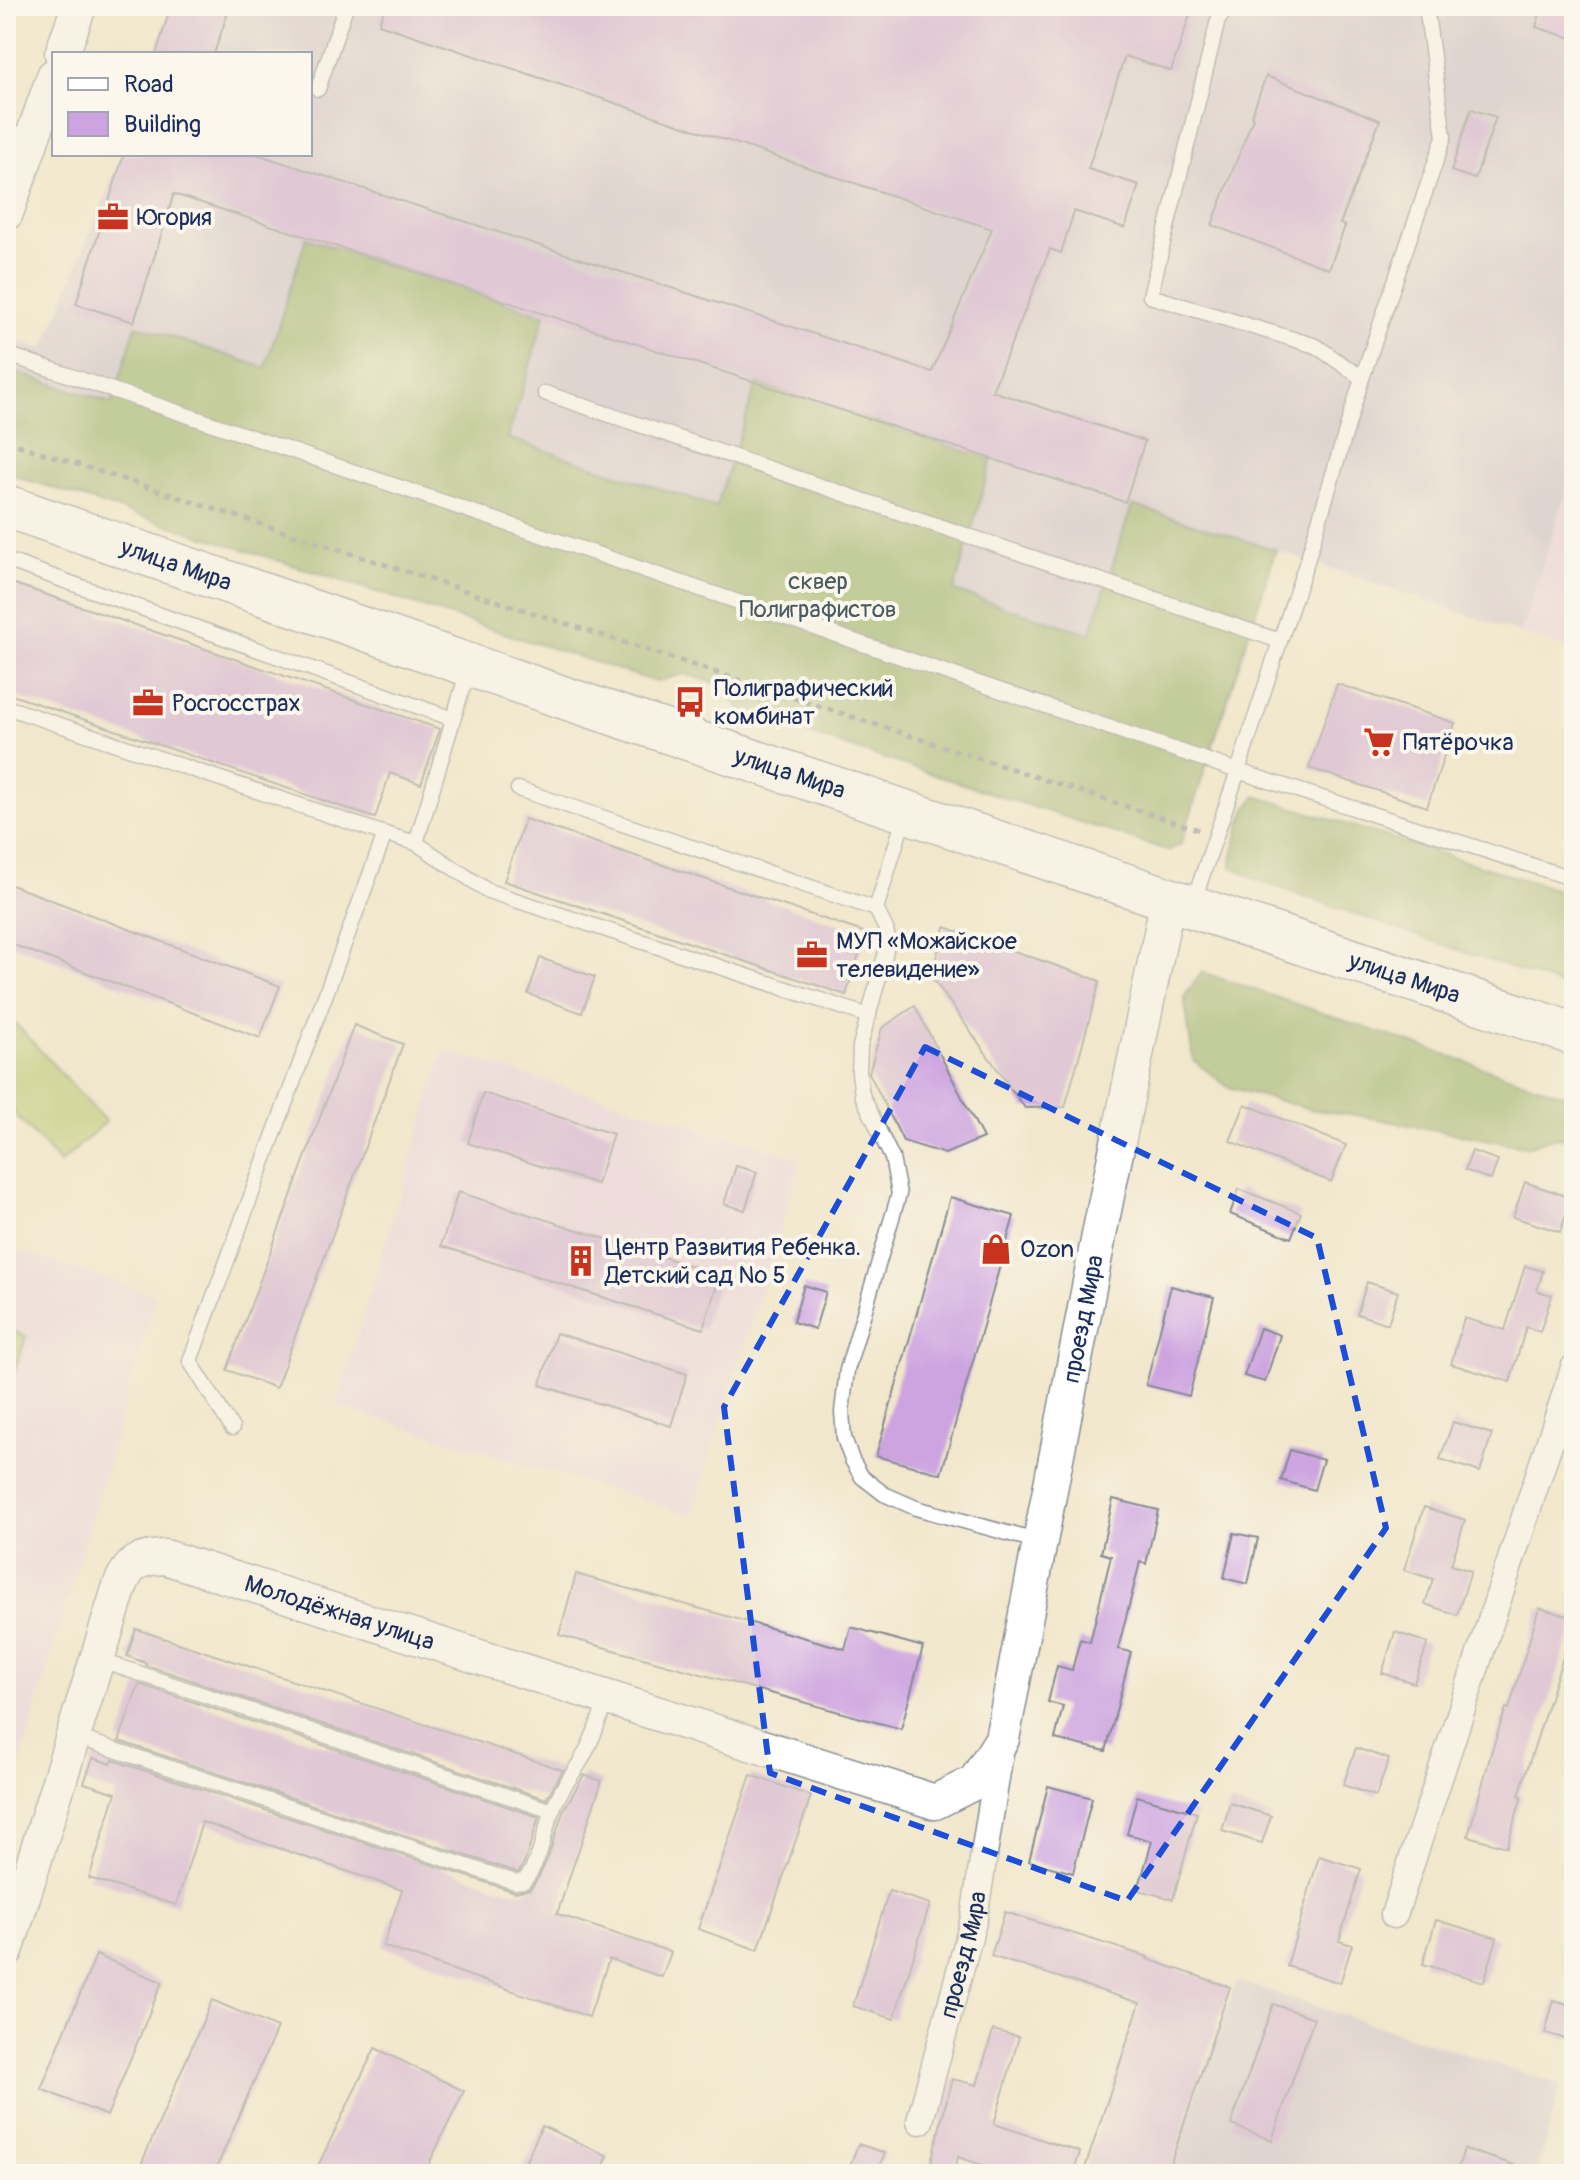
<svg xmlns="http://www.w3.org/2000/svg" width="1580" height="2180" font-family="Pangolin,sans-serif">
<rect width="100%" height="100%" fill="#fbf7ec"/>
<filter id="ink" filterUnits="userSpaceOnUse"><feTurbulence type="fractalNoise" baseFrequency=".0125" numOctaves="2"/><feDisplacementMap in="SourceGraphic" scale="16" xChannelSelector="R" yChannelSelector="G"/><feConvolveMatrix kernelMatrix="1 2 1 2 8 2 1 2 1" color-interpolation-filters="sRGB"/></filter>
<filter id="wash" filterUnits="userSpaceOnUse"><feTurbulence type="fractalNoise" baseFrequency=".006" numOctaves="4" result="noise"/><feDisplacementMap in="SourceGraphic" scale="32" xChannelSelector="R" yChannelSelector="G"/><feGaussianBlur stdDeviation="1.8" result="paint"/><feColorMatrix in="noise" values="0 0 0 0 0 0 0 0 0 0 0 0 0 0 0 0 0 1.4 0 .05"/><feComposite in="paint" operator="in"/></filter>
<g filter="url(#wash)">
<rect width="100%" height="100%" fill="#f1e7cc"/>
<g fill="#ebd1ec">
<path d="M1574,470V650L1520,633Z"/>
<path d="M444,1050L801,1159L692,1515L336,1406Z"/>
<path d="M6,1247L156,1295L6,1812Z"/>
</g>
<g fill="#cbbfd6">
<path d="M171,6H1574V470L1520,633L1276,550L1233,679L1192,812L6,369V353L10,338L44,349L122,154H310V54H156Z"/>
<path d="M1237,1981L1561,2085L1536,2174H1166Z"/>
</g>
<g fill="#b2c66a" stroke="#667a64" stroke-width="2">
<path d="M6,1013L106,1122L60,1163L6,1104Z"/>
<path d="M6,1329L26,1336L6,1398Z"/>
</g>
<g fill="#8dab5e" stroke="#546d5e" stroke-width="2">
<path d="M306,238L545,315L508,438L716,507L757,383L992,459L954,591L1090,634L1132,505L1276,550L1181,844L1169,851L744,713L718,684L684,674L656,682L6,473V369L112,403L136,325L265,368Z"/>
<path d="M1256,796L1574,895V990L1254,879L1231,866C1236,841 1239,815 1256,796Z"/>
<path d="M1202,972L1570,1097L1574,1100V1137L1552,1138L1527,1147L1355,1115L1313,1110L1228,1087L1193,1060L1184,997Z"/>
</g>
<g id="blocks">
<g fill="#cda4e0">
<path d="M171,6H230L214,54H156Z"/>
<path d="M385,6H1193L1171,71L1125,56L1088,169L1139,185L1125,228L1074,211L1061,253L1050,249L992,391L1145,441L1125,502L174,194L134,322L76,304L124,154H256L932,372L992,229L379,24Z"/>
<path d="M1542,6H1574V39L1536,27Z"/>
<path d="M1266,76L1380,120L1340,224L1345,226L1329,269L1212,225L1253,118L1251,117Z"/>
<path d="M1471,109L1496,117L1475,179L1451,171Z"/>
<path d="M6,581L440,729L421,784L390,773L375,818L6,693Z"/>
<path d="M1337,684L1455,723L1427,807L1309,768Z"/>
<path d="M525,819L866,933L846,995L504,881Z"/>
<path d="M6,883L280,986L260,1038L6,942Z"/>
<path d="M945,927L1100,981L1065,1107L1025,1108L931,976Z"/>
<path d="M540,958L595,977L582,1013L528,994Z"/>
<path d="M915,1006L983,1138L945,1154L903,1141L869,1073L882,1028Z"/>
<path d="M354,1025L403,1044L276,1388L227,1370Z"/>
<path d="M483,1093L613,1134L597,1184L468,1143Z"/>
<path d="M1245,1104L1346,1145L1331,1182L1230,1141Z"/>
<path d="M1472,1151L1498,1160L1491,1180L1465,1170Z"/>
<path d="M736,1166L757,1172L745,1210L724,1204Z"/>
<path d="M1525,1182L1572,1198L1560,1232L1513,1217Z"/>
<path d="M1239,1189L1301,1213L1291,1238L1230,1214Z"/>
<path d="M458,1192L720,1275L703,1329L441,1246Z"/>
<path d="M950,1197L1014,1216L941,1474L876,1456Z"/>
<path d="M1525,1266L1543,1271L1537,1291L1552,1295L1540,1332L1526,1327L1510,1382L1451,1364L1464,1318L1505,1330Z"/>
<path d="M1367,1282L1398,1292L1388,1324L1357,1314Z"/>
<path d="M804,1285L826,1292L815,1329L793,1322Z"/>
<path d="M1171,1286L1214,1297L1189,1396L1146,1385Z"/>
<path d="M1260,1328L1280,1335L1265,1382L1244,1376Z"/>
<path d="M556,1333L687,1374L671,1426L540,1385Z"/>
<path d="M1453,1422L1492,1434L1480,1472L1440,1459Z"/>
<path d="M1290,1450L1323,1460L1314,1490L1281,1480Z"/>
<path d="M1113,1499L1158,1510L1146,1564L1140,1562L1118,1649L1131,1652L1106,1751L1055,1739L1063,1706L1048,1702L1057,1666L1072,1670L1080,1639L1090,1642L1111,1556L1101,1553Z"/>
<path d="M1424,1507L1465,1520L1451,1565L1471,1571L1457,1615L1425,1604L1433,1579L1404,1570Z"/>
<path d="M1234,1533L1258,1538L1248,1584L1224,1578Z"/>
<path d="M576,1574L845,1649L851,1627L923,1647L901,1729L559,1635Z"/>
<path d="M1539,1608L1574,1618V1622L1519,1795L1522,1796L1507,1847L1468,1836L1492,1750L1506,1708L1509,1709Z"/>
<path d="M136,1629L563,1770L546,1799L146,1665V1663L127,1656Z"/>
<path d="M1395,1632L1428,1643L1414,1683L1382,1673Z"/>
<path d="M139,1684L539,1817L525,1861L519,1872H516L119,1741Z"/>
<path d="M1356,1748L1389,1759L1376,1796L1343,1785Z"/>
<path d="M93,1758L111,1764L113,1760L515,1892L530,1889L538,1878L547,1860L564,1809L584,1775L602,1781L557,1914L671,1952L662,1977L609,1959L589,2017L383,1946L402,1890L202,1822L176,1905L89,1878L116,1793L84,1783Z"/>
<path d="M751,1775L811,1796L758,1950L698,1929Z"/>
<path d="M1048,1786L1092,1798L1073,1873L1029,1861Z"/>
<path d="M1137,1796L1197,1813L1173,1899L1138,1890L1152,1841L1127,1834Z"/>
<path d="M1230,1803L1271,1816L1262,1843L1222,1831Z"/>
<path d="M1319,1856L1361,1869L1339,1941L1352,1945L1340,1983L1287,1966Z"/>
<path d="M889,1891L930,1904L894,2019L853,2006Z"/>
<path d="M1005,1912L1148,1957L1147,1959L1230,1987L1167,2174H1083L1140,2003L991,1956Z"/>
<path d="M1436,1920L1497,1938L1484,1982L1423,1964Z"/>
<path d="M96,1955L162,1982L107,2116L41,2089Z"/>
<path d="M212,2000L277,2028L214,2174H137Z"/>
<path d="M1554,2000L1574,2006V2023L1570,2040L1545,2033Z"/>
<path d="M1273,2004L1314,2018L1272,2140L1231,2125Z"/>
<path d="M993,2030L1019,2037L994,2124L1080,2152L1073,2174H1010L958,2157L954,2174H928L952,2079L977,2085Z"/>
<path d="M375,2048L464,2091L424,2174H314Z"/>
<path d="M542,2126L608,2156L600,2174H520Z"/>
<path d="M858,2144L885,2153L876,2174H847Z"/>
<path d="M1464,2149L1527,2169V2174H1456Z"/>
</g>
</g>
</g>
<g filter="url(#ink)">
<use href="#blocks" fill-opacity="0" stroke="#868b95" stroke-width="2"/>
<g fill="none" stroke-linecap="round" stroke-linejoin="round">
<defs>
<g id="service">
<path d="M1229,6L1218,20L1150,296L1316,346L1362,378L1307,561L1280,641"/>
<path d="M318,89L346,6"/>
<path d="M6,354L1238,771L1280,641L545,393"/>
<path d="M1362,378L1444,137L1426,6"/>
<path d="M6,560L453,719"/>
<path d="M6,707L385,834"/>
<path d="M518,789L876,909L886,929L888,939L885,955L860,1046L859,1073L862,1095L892,1158L899,1194L847,1370L842,1412L844,1438L852,1460L862,1477L884,1494L916,1508L1040,1542"/>
<path d="M416,843L488,891L869,1016"/>
<path d="M1193,903L1238,771L1574,879"/>
<path d="M876,909L905,815"/>
<path d="M232,1428L190,1361L385,834L416,843L468,670"/>
<path d="M96,1659L552,1811"/>
<path d="M73,1736L515,1882L524,1881C541,1861 543,1835 552,1811C558,1794 567,1782 577,1767C591,1746 599,1721 607,1697"/>
</g>
<g id="minor">
<path d="M1394,1915L1574,1368"/>
<path id="s1" d="M920,2121L974,1918L1001,1746"/>
</g>
<g id="tertiary">
<path d="M62,54L79,6"/>
<path d="M6,213L54,76"/>
<path id="s2" d="M6,1951L120,1586C130,1561 140,1558 165,1557L935,1802L975,1782L1002,1739L1101,1225L1168,899"/>
</g>
<g id="primary">
<path id="s3" d="M6,506L565,698L1574,1034"/>
</g>
</defs>
<use href="#service" stroke="#868b95" stroke-width="17"/>
<use href="#minor" stroke="#868b95" stroke-width="29"/>
<use href="#tertiary" stroke="#868b95" stroke-width="37"/>
<use href="#primary" stroke="#868b95" stroke-width="45"/>
<path stroke="#868b95" stroke-width="5" stroke-dasharray="6 6" stroke-linecap="butt" d="M6,441L1199,830"/>
<use href="#service" stroke="#fff" stroke-width="14"/>
<use href="#minor" stroke="#fff" stroke-width="26"/>
<use href="#tertiary" stroke="#fff" stroke-width="34"/>
<use href="#primary" stroke="#fff" stroke-width="42"/>
</g>
</g>
<path d="M0 0H1580V2180H0ZM925,1047L1317,1238L1386,1528L1127,1901L770,1773L724,1407Z" fill="#f1e7cc" fill-opacity=".55" fill-rule="evenodd"/>
<path fill="none" stroke="#1d4ed8" stroke-width="6" stroke-dasharray="16 10" stroke-linejoin="round" d="M925,1047L1317,1238L1386,1528L1127,1901L770,1773L724,1407Z"/>
<defs>
<symbol id="office-bare" viewBox="-9 -9 18 18"><path d="M-6-3h4V-5.5h4V-3h4V5H-6ZM-1-4.5V-3h2v-1.5ZM-6 0V1H6V0Z" fill="#c8321e" stroke="#fbf7ec" stroke-width="2.5" paint-order="stroke"/></symbol>
<symbol id="bus-bare" viewBox="-9 -9 18 18"><path d="M-5-6H5V4H4V6H2V4H-2V6H-4V4H-5ZM-3.5-4V0h7V-4ZM-3.5 1.2v1.5H-2V1.2ZM2 1.2v1.5H3.5V1.2Z" fill="#c8321e" stroke="#fbf7ec" stroke-width="2.5" paint-order="stroke"/></symbol>
<symbol id="supermarket-bare" viewBox="-9 -9 18 18"><path d="M-6-5.5h2.5l.6 2H6L4.5 2H-2.5L-4.4-4H-6ZM-1.5 3.2a1.3 1.3 0 1 0 .1 0ZM3 3.2a1.3 1.3 0 1 0 .1 0Z" fill="#c8321e" stroke="#fbf7ec" stroke-width="2.5" paint-order="stroke"/></symbol>
<symbol id="shop-bare" viewBox="-9 -9 18 18"><path d="M-5-2.5h2.3a2.7 3.5 0 0 1 5.4 0H5L5.5 6h-11ZM-1.5-2.5h3a1.5 2.3 0 0 0-3 0Z" fill="#c8321e" stroke="#fbf7ec" stroke-width="2.5" paint-order="stroke"/></symbol>
<symbol id="building-bare" viewBox="-9 -9 18 18"><path d="M-4-6H4V6H1V3H-1V6H-4ZM-2.5-4.3h1.7v1.8h-1.7ZM.8-4.3h1.7v1.8H.8ZM-2.5-1h1.7V.8h-1.7ZM.8-1h1.7V.8H.8Z" fill="#c8321e" stroke="#fbf7ec" stroke-width="2.5" paint-order="stroke"/></symbol>
</defs>
<g fill-rule="evenodd">
<use href="#office-bare" x="91" y="195" width="44" height="44"/>
<use href="#bus-bare" x="668" y="680" width="44" height="44"/>
<use href="#office-bare" x="126" y="681" width="44" height="44"/>
<use href="#supermarket-bare" x="1357" y="720" width="44" height="44"/>
<use href="#office-bare" x="790" y="933" width="44" height="44"/>
<use href="#shop-bare" x="974" y="1227" width="44" height="44"/>
<use href="#building-bare" x="559" y="1239" width="44" height="44"/>
</g>
<g text-anchor="middle" stroke-width="8" stroke-linejoin="round" paint-order="stroke">
<g font-size="24" fill="#1b2f5e" stroke="#fbf7ec" text-anchor="start">
<text x="137" y="225">Югория</text>
<text x="714" y="696">Полиграфический<tspan x="714" dy="28">комбинат</tspan></text>
<text x="172" y="711">Росгосстрах</text>
<text x="1403" y="750">Пятёрочка</text>
<text x="836" y="949">МУП «Можайское<tspan x="836" dy="28">телевидение»</tspan></text>
<text x="605" y="1255">Центр Развития Ребенка.<tspan x="605" dy="28">Детский сад № 5</tspan></text>
<text x="1020" y="1257">Ozon</text>
</g>
<g font-size="24" fill="#1b2f5e" stroke="#fbf7ec">
<text dy="8" stroke="none"><textPath href="#s3" startOffset="180">улица Мира</textPath></text>
<text dy="8" stroke="none"><textPath href="#s3" startOffset="828">улица Мира</textPath></text>
<text dy="8" stroke="none"><textPath href="#s3" startOffset="1476">улица Мира</textPath></text>
<text dy="8" stroke="none"><textPath href="#s2" startOffset="1772">проезд Мира</textPath></text>
<text dy="8" stroke="none"><textPath href="#s2" startOffset="624">Молодёжная улица</textPath></text>
<text dy="8" stroke="none"><textPath href="#s1" startOffset="172">проезд Мира</textPath></text>
</g>
<g font-size="24" fill="#485c62" stroke="#fbf7ec">
<text x="818" y="589">сквер<tspan x="818" dy="28">Полиграфистов</tspan></text>
</g>
</g>
<rect width="1580" height="2180" fill="none" stroke="#fbf7ec" stroke-width="32"/>
<rect x="52" y="52" width="260" height="104" fill="#fbf7ec" stroke="#a1a7b3" stroke-width="2"/>
<rect x="68" y="78" width="40" height="12" fill="#ffffff" stroke="#a1a7b3" stroke-width="2"/>
<text x="124" y="92" font-size="24" fill="#1b2f5e">Road</text>
<rect x="68" y="112" width="40" height="24" fill="#cda4e0" stroke="#a1a7b3" stroke-width="2"/>
<text x="124" y="132" font-size="24" fill="#1b2f5e">Building</text>
</svg>
